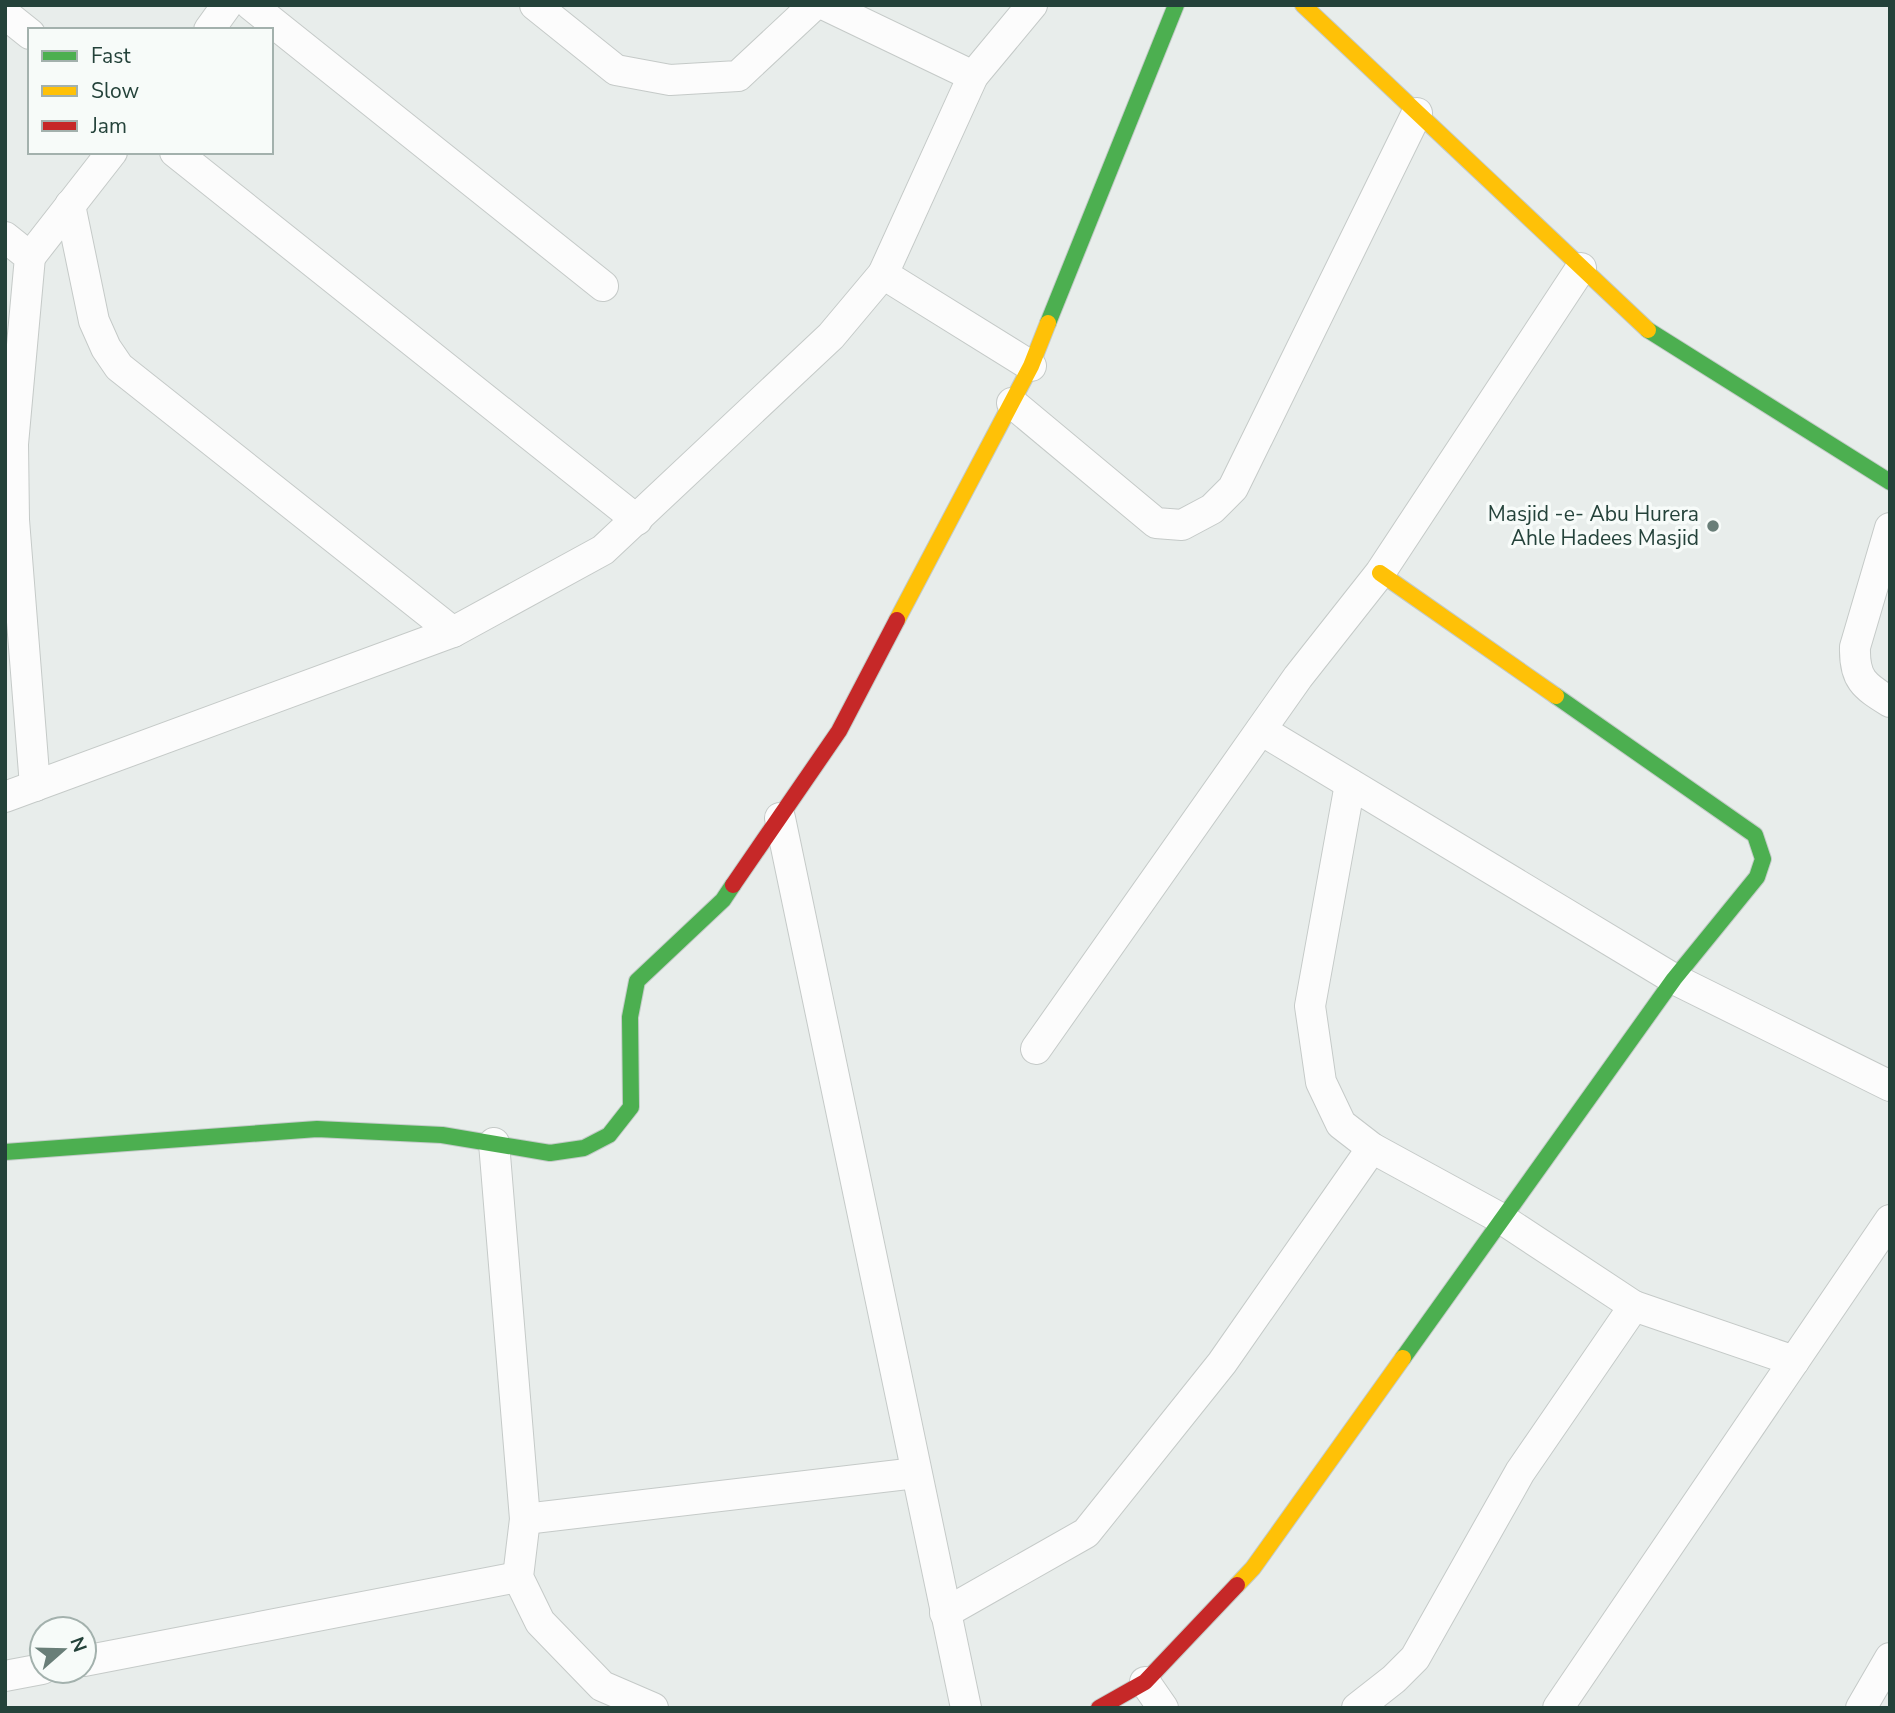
<svg xmlns="http://www.w3.org/2000/svg" width="1895" height="1713" font-family="'Nunito Sans',sans-serif">
<rect width="100%" height="100%" fill="#e8edeb"/>
<g fill="none" stroke-linecap="round" stroke-linejoin="round">
<defs>
<g id="street">
<path d="M251,5L603,286"/>
<path d="M535,5L616,70L670,80L738,76L814,5"/>
<path d="M825,5L973,76L1032,5"/>
<path d="M5,14L30,34"/>
<path d="M209,30L227,5"/>
<path d="M175,152L637,520"/>
<path d="M70,205L94,321L106,348L119,367L453,632"/>
<path d="M5,237L30,257L13,444L14,520L35,786"/>
<path d="M30,257L112,152"/>
<path d="M883,274L973,76"/>
<path d="M1012,403L1156,523L1182,525L1212,509L1233,488L1417,113"/>
<path d="M1890,528L1855,647C1854,679 1864,686 1890,702"/>
<path d="M1261,730L1674,979L1890,1086"/>
<path d="M1350,784L1310,1006L1321,1082L1341,1124L1372,1148L1502,1219L1634,1306"/>
<path d="M5,797L453,632L603,550L831,336L883,274L1031,366"/>
<path d="M780,818L966,1708"/>
<path d="M1036,1049L1298,677L1380,573L1581,268"/>
<path d="M494,1143L525,1519L518,1577L540,1622L602,1686L653,1708"/>
<path d="M525,1519L916,1473"/>
<path d="M945,1613L1086,1533L1222,1363L1372,1148"/>
<path d="M84,1661L518,1577"/>
<path d="M5,1676L42,1669"/>
<path d="M1145,1682L1163,1708"/>
<path d="M1357,1708L1394,1679L1415,1658L1520,1472L1634,1306L1794,1361"/>
<path d="M1558,1708L1890,1220"/>
<path d="M1861,1708L1890,1658"/>
</g>
<g id="fast">
<path d="M1048,323L1176,5"/>
<path d="M1648,330L1890,482"/>
<path d="M5,1152L317,1129L442,1135L550,1153L584,1148L609,1135L631,1107L630,1017L637,981L723,900L733,885"/>
<path d="M1403,1358L1674,979L1757,877L1763,859L1755,835L1556,696"/>
</g>
<g id="slow">
<path d="M1303,5L1648,330"/>
<path d="M1380,573L1556,696"/>
<path d="M897,620L1031,366L1048,323"/>
<path d="M1237,1585L1253,1568L1403,1358"/>
</g>
<g id="jam">
<path d="M733,885L839,731L897,620"/>
<path d="M1099,1708L1145,1682L1237,1585"/>
</g>
</defs>
<use href="#street" stroke="#c5cac8" stroke-width="32"/>
<use href="#fast" stroke="#c3cbc8" stroke-width="18"/>
<use href="#slow" stroke="#c3cbc8" stroke-width="18"/>
<use href="#jam" stroke="#c3cbc8" stroke-width="18"/>
<use href="#street" stroke="#fcfcfc" stroke-width="30"/>
<use href="#fast" stroke="#4caf50" stroke-width="16"/>
<use href="#slow" stroke="#ffc107" stroke-width="16"/>
<use href="#jam" stroke="#c62828" stroke-width="16"/>
</g>
<circle fill="#697e78" stroke="#f7fbf9" stroke-width="2.5" cx="1713" cy="526" r="7"/>
<g text-anchor="middle" stroke-width="7" stroke-linejoin="round" paint-order="stroke">
<g font-size="21" fill="#24423a" stroke="#f7fbf9" text-anchor="end">
<text x="1699" y="521">Masjid -e- Abu Hurera<tspan x="1699" dy="24">Ahle Hadees Masjid</tspan></text>
</g>
</g>
<rect width="1895" height="1713" fill="none" stroke="#24423a" stroke-width="14"/>
<rect x="28" y="28" width="245" height="126" fill="#f7fbf9" stroke="#a3b1ad" stroke-width="2"/>
<rect x="42" y="51" width="35" height="10" fill="#4caf50" stroke="#a3b1ad" stroke-width="2"/>
<text x="91" y="63" font-size="21" fill="#24423a">Fast</text>
<rect x="42" y="86" width="35" height="10" fill="#ffc107" stroke="#a3b1ad" stroke-width="2"/>
<text x="91" y="98" font-size="21" fill="#24423a">Slow</text>
<rect x="42" y="121" width="35" height="10" fill="#c62828" stroke="#a3b1ad" stroke-width="2"/>
<text x="91" y="133" font-size="21" fill="#24423a">Jam</text>
<g transform="translate(63 1650) rotate(70)"><circle r="33" fill="#f7fbf9" stroke="#a3b1ad" stroke-width="2"/>
<path d="M0-5L12 26L0 18L-12 26Z" fill="#697e78"/>
<text y="-10" font-size="19" font-weight="bold" text-anchor="middle" fill="#24423a">N</text>
</g>
</svg>
